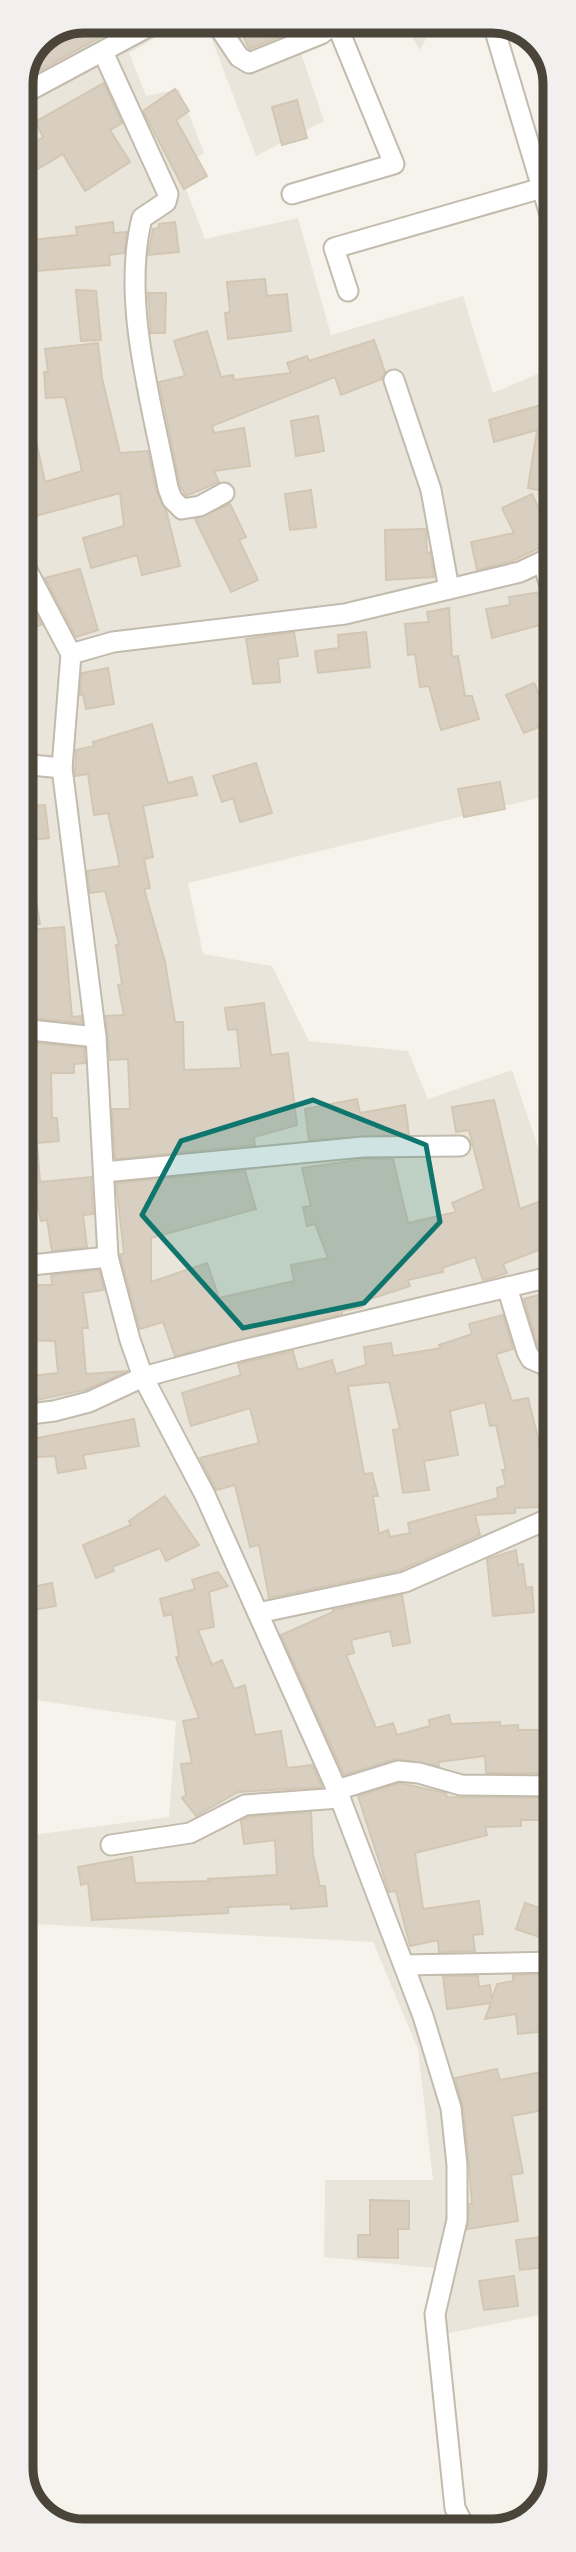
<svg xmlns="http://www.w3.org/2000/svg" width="576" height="2552" font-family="'Asap Condensed',sans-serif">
<rect width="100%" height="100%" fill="#f6f3ec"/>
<g fill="#eae5da">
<path d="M84,21H185L129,53L146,96L179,89L204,153L179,171L205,239L298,218L331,335L463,296L493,393L554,367V794L188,883L203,954L272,966L309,1041L408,1051L428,1099L512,1070L547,1174L554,1172L555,2312L444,2334L434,2268L324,2257L325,2180H433L418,2049L373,1942L35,1924L25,1836L169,1817L176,1721L22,1698L21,84L40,39Z"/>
<path d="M205,21H305L300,50L324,121L256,156Z"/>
<path d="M402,21H435L420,50Z"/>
</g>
<g fill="#d8cfc1" stroke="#d3c7b4" stroke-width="2" fill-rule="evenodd">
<path d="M84,21H130L22,80L40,39Z"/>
<path d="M237,21H317V22L249,49Z"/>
<path d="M104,83L122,123L110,130L130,162L85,191L63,154L21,179V150L43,137L35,122Z"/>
<path d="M175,89L189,111L176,120L207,176L184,189L143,111Z"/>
<path d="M297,100L307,138L282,145L272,107Z"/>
<path d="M113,222L114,233L127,232L124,253L109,255L110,265L36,271L32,240L77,235L76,227Z"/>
<path d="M175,222L179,252L148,255L153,229L159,228V224Z"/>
<path d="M265,279L267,296L287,294L291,331L228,339L225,313L230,312L227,282Z"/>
<path d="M76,290L96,291L101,340L81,341Z"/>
<path d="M148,293H166L165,333H151Z"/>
<path d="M207,331L221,377L233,375L234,380L291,373L287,363L307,356L309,361L374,340L385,372L382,379L341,395L335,377L212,426L214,433L244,428L250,466L214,471L219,482L186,496L180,485L159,382L185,376L174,341Z"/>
<path d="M98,343L102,378L120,453L148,451L156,491L166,510L180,566L142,575L137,555L91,568L83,538L124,526L120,493L21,520V410L29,409L45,482L82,471L65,397L46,398L44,372H48L45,349Z"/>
<path d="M544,388L554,389V493L528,488L537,430L494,442L489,420L541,405Z"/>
<path d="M318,416L324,451L296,456L291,421Z"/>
<path d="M311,490L316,527L290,530L285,494Z"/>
<path d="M532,494L554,541L512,561L477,570L471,542L514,533L502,508Z"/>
<path d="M230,504L246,537L239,540L258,580L231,592L195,519Z"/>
<path d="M426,529L427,553L430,552L434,577L386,580L385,530Z"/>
<path d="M80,569L98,630L76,637L45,578Z"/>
<path d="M21,586L42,625L21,631Z"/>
<path d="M539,592L545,608L552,612L554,621L492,638L486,609L510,605L509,597Z"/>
<path d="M449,608L452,657L458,656L465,696H472L479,719L441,730L429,686L420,687L415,654L408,655L405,624L429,622L427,612Z"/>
<path d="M294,632L298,656L278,659L280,682L253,684L246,639Z"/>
<path d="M366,632L370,667L318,673L315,651L339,648L338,635Z"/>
<path d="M108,668L114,704L86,709L83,694L80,695L82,673Z"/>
<path d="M534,683L551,722L524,733L506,695Z"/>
<path d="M152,724L168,783L192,777L197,795L143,806L153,857L144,859L150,888L144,889L165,962L175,1022H183L184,1070L241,1068L237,1029L228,1030L225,1008L264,1003L271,1055L288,1053L297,1125L254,1137L255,1145L115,1159L112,1109H130L128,1059L110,1060L106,1016L124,1015L118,985L122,984L116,945H119L105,891L90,893L87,871L120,866L108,813L94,815L88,774L75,776L76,750L94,746L93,742Z"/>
<path d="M256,763L272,813L240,822L233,798L222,802L213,776Z"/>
<path d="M500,782L505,809L464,817L458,789Z"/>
<path d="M45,805L49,838L21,841V807Z"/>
<path d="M31,872L40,924L21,927V873Z"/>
<path d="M64,927L72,1017L81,1016L82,1023L32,1018L31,992L21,991V965L32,966L28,930Z"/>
<path d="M36,1043L84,1048L85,1063L74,1064V1073H51L52,1118H57L59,1141L37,1143L40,1182L91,1177L93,1214L83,1215L87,1247L52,1251L47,1220L41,1221L35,1192L22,1194L21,1055L36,1056Z"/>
<path d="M357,1099L360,1113L405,1105L409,1134L309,1140L305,1109Z"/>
<path d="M494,1100L520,1209L554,1196V1244L503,1264L507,1273L495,1277L483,1280L475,1257L442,1268L443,1272L408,1280L410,1286L361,1302L362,1307L342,1311V1314L175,1356L163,1322L140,1329L120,1255L124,1253L116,1183L245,1171L256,1209L151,1238V1282L207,1263L219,1298L294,1281L291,1265L328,1258L315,1224L307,1226L303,1207L311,1206L302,1168L364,1159H393L408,1223L456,1212L452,1203L484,1189L469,1130L456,1132L452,1107Z"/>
<path d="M99,1270L104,1290L83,1293L88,1328H82L86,1374L128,1371L85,1390L22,1403V1377L58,1373L55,1341L22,1340V1285H52L51,1275Z"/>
<path d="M554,1291V1353L550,1354L538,1347L524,1299Z"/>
<path d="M503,1315L513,1349L496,1354L512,1401L528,1398L542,1454V1507L515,1508V1513L475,1515L480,1535L401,1570L269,1598L259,1545L250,1547L235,1485L216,1490L200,1458L259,1443L250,1408L191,1426L182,1393L241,1375L238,1364L293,1351L298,1370L332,1360L336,1374L366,1365L364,1347L391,1343L393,1356L441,1348L439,1345L472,1334L469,1324ZM389,1382L400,1429L393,1430L403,1493L429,1490L424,1461L458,1455L450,1411L485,1402L490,1426L496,1425L506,1470H502L506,1485L497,1488L498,1498L408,1523L410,1533L390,1537L388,1530L379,1534L373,1496H378L372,1473L364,1474L348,1386Z"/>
<path d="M134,1419L139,1446L83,1455L86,1468L58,1473L55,1456L22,1458V1441Z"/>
<path d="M165,1496L199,1545L166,1561L160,1548L112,1567L114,1571L96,1578L83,1545L131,1525L129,1521Z"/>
<path d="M516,1550L518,1565L523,1564L526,1588L532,1587L534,1612L493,1616L487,1559Z"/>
<path d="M218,1572L228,1586L209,1592L214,1627L198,1630L212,1665L222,1660L234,1689L245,1685L255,1735L281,1731L287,1768L312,1765L322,1787L238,1792L196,1816L182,1798L186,1795L181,1764L192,1763L183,1721L199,1718L176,1657L179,1656L172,1614L164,1616L160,1599L195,1589L192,1580Z"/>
<path d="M52,1583L56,1606L22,1612V1589Z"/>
<path d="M402,1595L410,1643L393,1646L390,1631L351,1640L354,1653L346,1655L376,1728L393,1723L397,1735L430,1726L429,1720L449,1715L451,1724L500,1722V1726L518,1725V1730H541V1734H555V1773H486L485,1756L438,1762L439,1766L395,1759L344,1775L281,1635L333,1612V1610Z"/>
<path d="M399,1783L446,1793L447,1797L552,1798V1820H521V1826L485,1827L487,1835L415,1853L423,1909L479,1901L483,1934L473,1935L475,1951L439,1952L438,1940L410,1946L396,1891L389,1892L358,1796Z"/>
<path d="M311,1812L313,1855L320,1886H325L327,1906L291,1909V1904L228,1907V1913L92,1920L88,1883L81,1885L78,1867L132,1857L135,1883L209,1881L208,1879L277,1875L275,1840L244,1844L241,1821L248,1817Z"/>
<path d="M525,1903L555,1913V1942L516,1929Z"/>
<path d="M543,1974L548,2031L518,2034L516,2014L485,2019L491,2003L447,2009L443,1976H478L479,1987L490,1985L492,1999L497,1984L513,1981V1975Z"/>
<path d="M497,2069L500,2080L542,2072L549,2109L512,2116L523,2173L511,2175L518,2221L467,2229L469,2204H472L469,2164L463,2107L455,2078Z"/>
<path d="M370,2200L409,2201V2229H398V2258L358,2257V2235H370Z"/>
<path d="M550,2236L554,2266L520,2270L516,2240Z"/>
<path d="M514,2276L518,2306L484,2310L479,2281Z"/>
</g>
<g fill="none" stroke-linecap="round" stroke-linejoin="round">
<defs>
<g id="street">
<path d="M215,21L239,57L249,63L321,34L339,21"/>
<path d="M492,21L554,228"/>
<path d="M103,52L168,194L166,202L142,218C121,302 152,403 168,488L172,499L182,509L200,506L224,493"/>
<path d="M21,95L159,21"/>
<path d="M292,194L394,164L336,23"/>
<path d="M348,291L334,248L542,188"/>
<path d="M394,380L431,490L449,589"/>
<path d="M21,559L71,654L62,768L96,1037L108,1257L130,1340L143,1377L205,1495L337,1790L423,2016L451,2108L457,2165V2220L435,2314L455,2508L466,2530"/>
<path d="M543,562L554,600"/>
<path d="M71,654L113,642L345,614L520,572L554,556"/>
<path d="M21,764L62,768"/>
<path d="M21,1029L96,1037"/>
<path d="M104,1172L363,1147L460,1146"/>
<path d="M22,1266L108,1257"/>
<path d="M507,1287L527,1352L531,1359L554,1369"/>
<path d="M22,1415L54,1411L89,1402L143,1377L239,1351L554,1276"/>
<path d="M258,1613L405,1582L555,1516"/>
<path d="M337,1790L398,1771L419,1773L461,1785L555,1786"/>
<path d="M111,1845L190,1833L245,1805L340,1798"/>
<path d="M404,1965L555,1962"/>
</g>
</defs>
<use href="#street" stroke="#c2bbae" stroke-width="23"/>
<use href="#street" stroke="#fff" stroke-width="19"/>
</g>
<path fill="#0f766e" fill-opacity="0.2" stroke="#0f766e" stroke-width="5" stroke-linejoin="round" d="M313,1100L426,1145L440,1222L364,1303L243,1328L142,1215L181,1141Z"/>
<path d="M0 0H576V2552H0ZM84 33H492A51 51 0 0 1 543 84V2468A51 51 0 0 1 492 2519H84A51 51 0 0 1 33 2468V84A51 51 0 0 1 84 33Z" fill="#f1f0ef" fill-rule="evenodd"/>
<path fill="none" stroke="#4b4439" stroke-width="9" d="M84 33H492A51 51 0 0 1 543 84V2468A51 51 0 0 1 492 2519H84A51 51 0 0 1 33 2468V84A51 51 0 0 1 84 33Z"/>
</svg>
